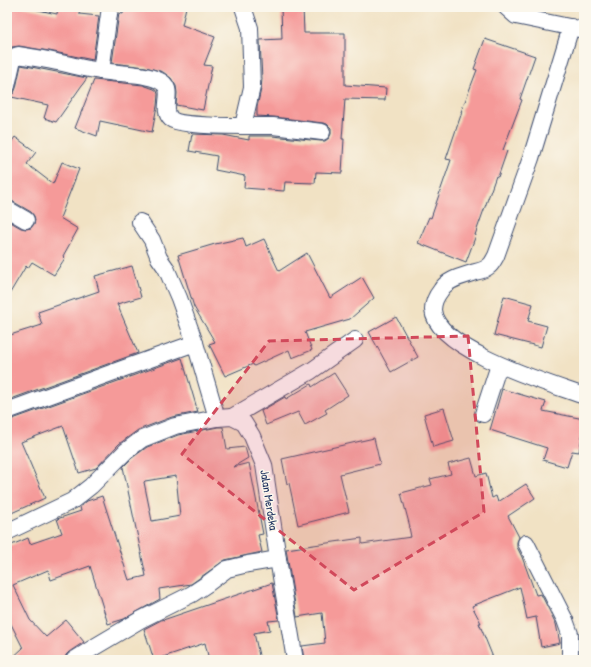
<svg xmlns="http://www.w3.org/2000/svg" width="591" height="667" font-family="'Patrick Hand',sans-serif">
<rect width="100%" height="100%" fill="#fbf7ec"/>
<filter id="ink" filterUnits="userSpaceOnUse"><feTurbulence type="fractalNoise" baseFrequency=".025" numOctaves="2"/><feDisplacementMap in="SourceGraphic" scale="8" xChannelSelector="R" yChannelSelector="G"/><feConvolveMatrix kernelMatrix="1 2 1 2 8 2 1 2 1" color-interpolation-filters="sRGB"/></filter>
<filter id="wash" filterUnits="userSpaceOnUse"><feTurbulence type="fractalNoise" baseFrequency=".012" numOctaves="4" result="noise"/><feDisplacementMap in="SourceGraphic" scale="16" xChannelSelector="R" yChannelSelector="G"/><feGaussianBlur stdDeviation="0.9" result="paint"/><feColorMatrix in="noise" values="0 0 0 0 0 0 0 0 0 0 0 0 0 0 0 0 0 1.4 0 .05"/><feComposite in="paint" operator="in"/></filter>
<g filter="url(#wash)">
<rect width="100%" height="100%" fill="#f1e2c4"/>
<g id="blocks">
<g fill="#f59a99" fill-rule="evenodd">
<path d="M7,7H24L57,14L58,7H80L79,14L99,16L93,60L49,51L19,46L12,47L7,51Z"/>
<path d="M124,7H186L182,25L215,37L204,65L212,66L203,110L176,105L177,93L176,86L171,78L163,72L146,67L112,63L119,13L123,14Z"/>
<path d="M281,7H303L304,33H345V85L386,88L385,100L345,99L342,139H344L342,173L316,172L315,183L285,182L284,191L244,188L245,176L215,170L217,156L189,151L192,134L223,135L249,140V136H272L321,141H325L329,138L331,134V128L327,124L323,123L274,117L257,116V107L261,89L262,79L260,40L282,39Z"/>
<path d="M485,39L535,56L520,99L522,100L503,150L507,151L498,177L496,176L475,235H476L466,262L418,243L429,217L431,218L451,160L446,159L462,112H461L477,70L474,69Z"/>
<path d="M21,65L87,78L56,122L44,118L48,105L7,96V95H10L14,93L16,88Z"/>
<path d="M94,80L143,85L154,89L157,91L158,94L157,106L152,132L100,121L97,136L75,128Z"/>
<path d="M15,137L36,152L27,164L53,184L62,162L79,169L60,218L78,229L63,256L65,258L54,275L32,262L28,268L26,266L7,298V220L21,228L26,229L31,228L34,224L35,220L34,216L31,212L12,201L7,200V148Z"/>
<path d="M243,238L246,247L264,239L279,271L307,253L330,298L362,277L374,298L350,319L305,332L312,350L292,358L289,350L254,366L253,364L225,376L209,344L215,342L194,307L178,255L215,244Z"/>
<path d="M132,266L141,297L117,304L138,353L11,399L7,388V336L42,325L38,312L99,291L95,276Z"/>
<path d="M504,296L533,304L528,321L547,326L541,347L494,335Z"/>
<path d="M396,317L418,357L391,372L369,332Z"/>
<path d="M182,358L198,412L172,417L138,430L119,444L96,468L79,473L63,426L21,442L45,498L7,515V420H10Z"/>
<path d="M334,373L348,395L325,410L327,413L305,425L298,412L266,425L261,411L285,397L286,399L311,384L312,387Z"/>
<path d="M502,389L546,402L543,411L584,419V426L579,452L572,451L567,467L543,460L547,448L490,430Z"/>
<path d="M444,408L454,441L433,447L424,414Z"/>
<path d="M218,427H223L227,449L245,447L248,458L233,467L249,463L263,534L258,535L262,552L225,560L191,584L159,589L160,599L124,619L108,624L90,566L51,580L48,570L13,585L30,620L46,637L66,620L84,642L69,652L66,655L65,660H10L23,648L7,616V547L28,538L30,544L62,533L57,519L81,511L80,507L87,501L102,496L129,580L146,576L123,467L132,458L147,447L178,435ZM176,476L180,516L152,521L144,482L145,481Z"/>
<path d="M374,438L380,464L340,474L349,512L298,525L289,483L287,484L282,459Z"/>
<path d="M471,458L476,476L486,473L492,498L496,496L498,502L526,484L535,498L508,516L519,537L517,542V547L522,557L536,595L541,594L556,624L560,643L541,647L536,617L527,619L520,587L472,606L481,623H479L494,660H304L302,646L325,643L322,613L297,617L286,549L362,538V544L411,537L409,527H410L401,493L432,485L430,479L451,474L448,464Z"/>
<path d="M272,583L279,620L268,621L270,630L254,633L260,660H209L205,643L154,660L144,629L163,619V620Z"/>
</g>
</g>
</g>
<g filter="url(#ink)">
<use href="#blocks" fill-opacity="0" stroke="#3b4a6d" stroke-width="1"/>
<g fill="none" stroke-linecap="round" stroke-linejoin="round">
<defs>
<g id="street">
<path d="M506,7L516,16L584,30"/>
<path d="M571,27L531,158L496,256C494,259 492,264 489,266C485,270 480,271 475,272C464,276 447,279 441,290C437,295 433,303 433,310C436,350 551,384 584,396"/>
<path d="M101,71L110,7"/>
<path d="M7,86L13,59L15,56L18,55C31,57 44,59 57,62C72,65 86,69 101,71C119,74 142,73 158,80C178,88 159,108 171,119C179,126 230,126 243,126L252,87L250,28L243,7"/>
<path d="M243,126H273L322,132"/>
<path d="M7,209L26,220"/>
<path d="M140,222L152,240L159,258L166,268L179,298L195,343L217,418"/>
<path d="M7,411L122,369L195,343"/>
<path d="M483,414L499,365"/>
<path d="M232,417L311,371L355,340"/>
<path d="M7,532L72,501L91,486L126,451L142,439L175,426L217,418L232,417L244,423L252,436L264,465L278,559L295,660"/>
<path d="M526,543L565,620L570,634V660"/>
<path d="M74,660L96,646L140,620L192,594L207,584L227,569L248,564L278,559"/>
</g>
</defs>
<use href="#street" stroke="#3b4a6d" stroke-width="18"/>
<use href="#street" stroke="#fff" stroke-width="16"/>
</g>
</g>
<path fill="#d1495b" fill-opacity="0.2" stroke="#d1495b" stroke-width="3" stroke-dasharray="8 5" stroke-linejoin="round" d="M468,336L484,512L354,590L182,454L269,341Z"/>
<g text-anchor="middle" stroke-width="3" stroke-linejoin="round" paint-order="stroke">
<g font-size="12" fill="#1b2f5e" stroke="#fbf7ec">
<text transform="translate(269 500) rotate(81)" y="4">Jalan Merdeka</text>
</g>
</g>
<rect width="591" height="667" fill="none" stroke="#fbf7ec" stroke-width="24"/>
</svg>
